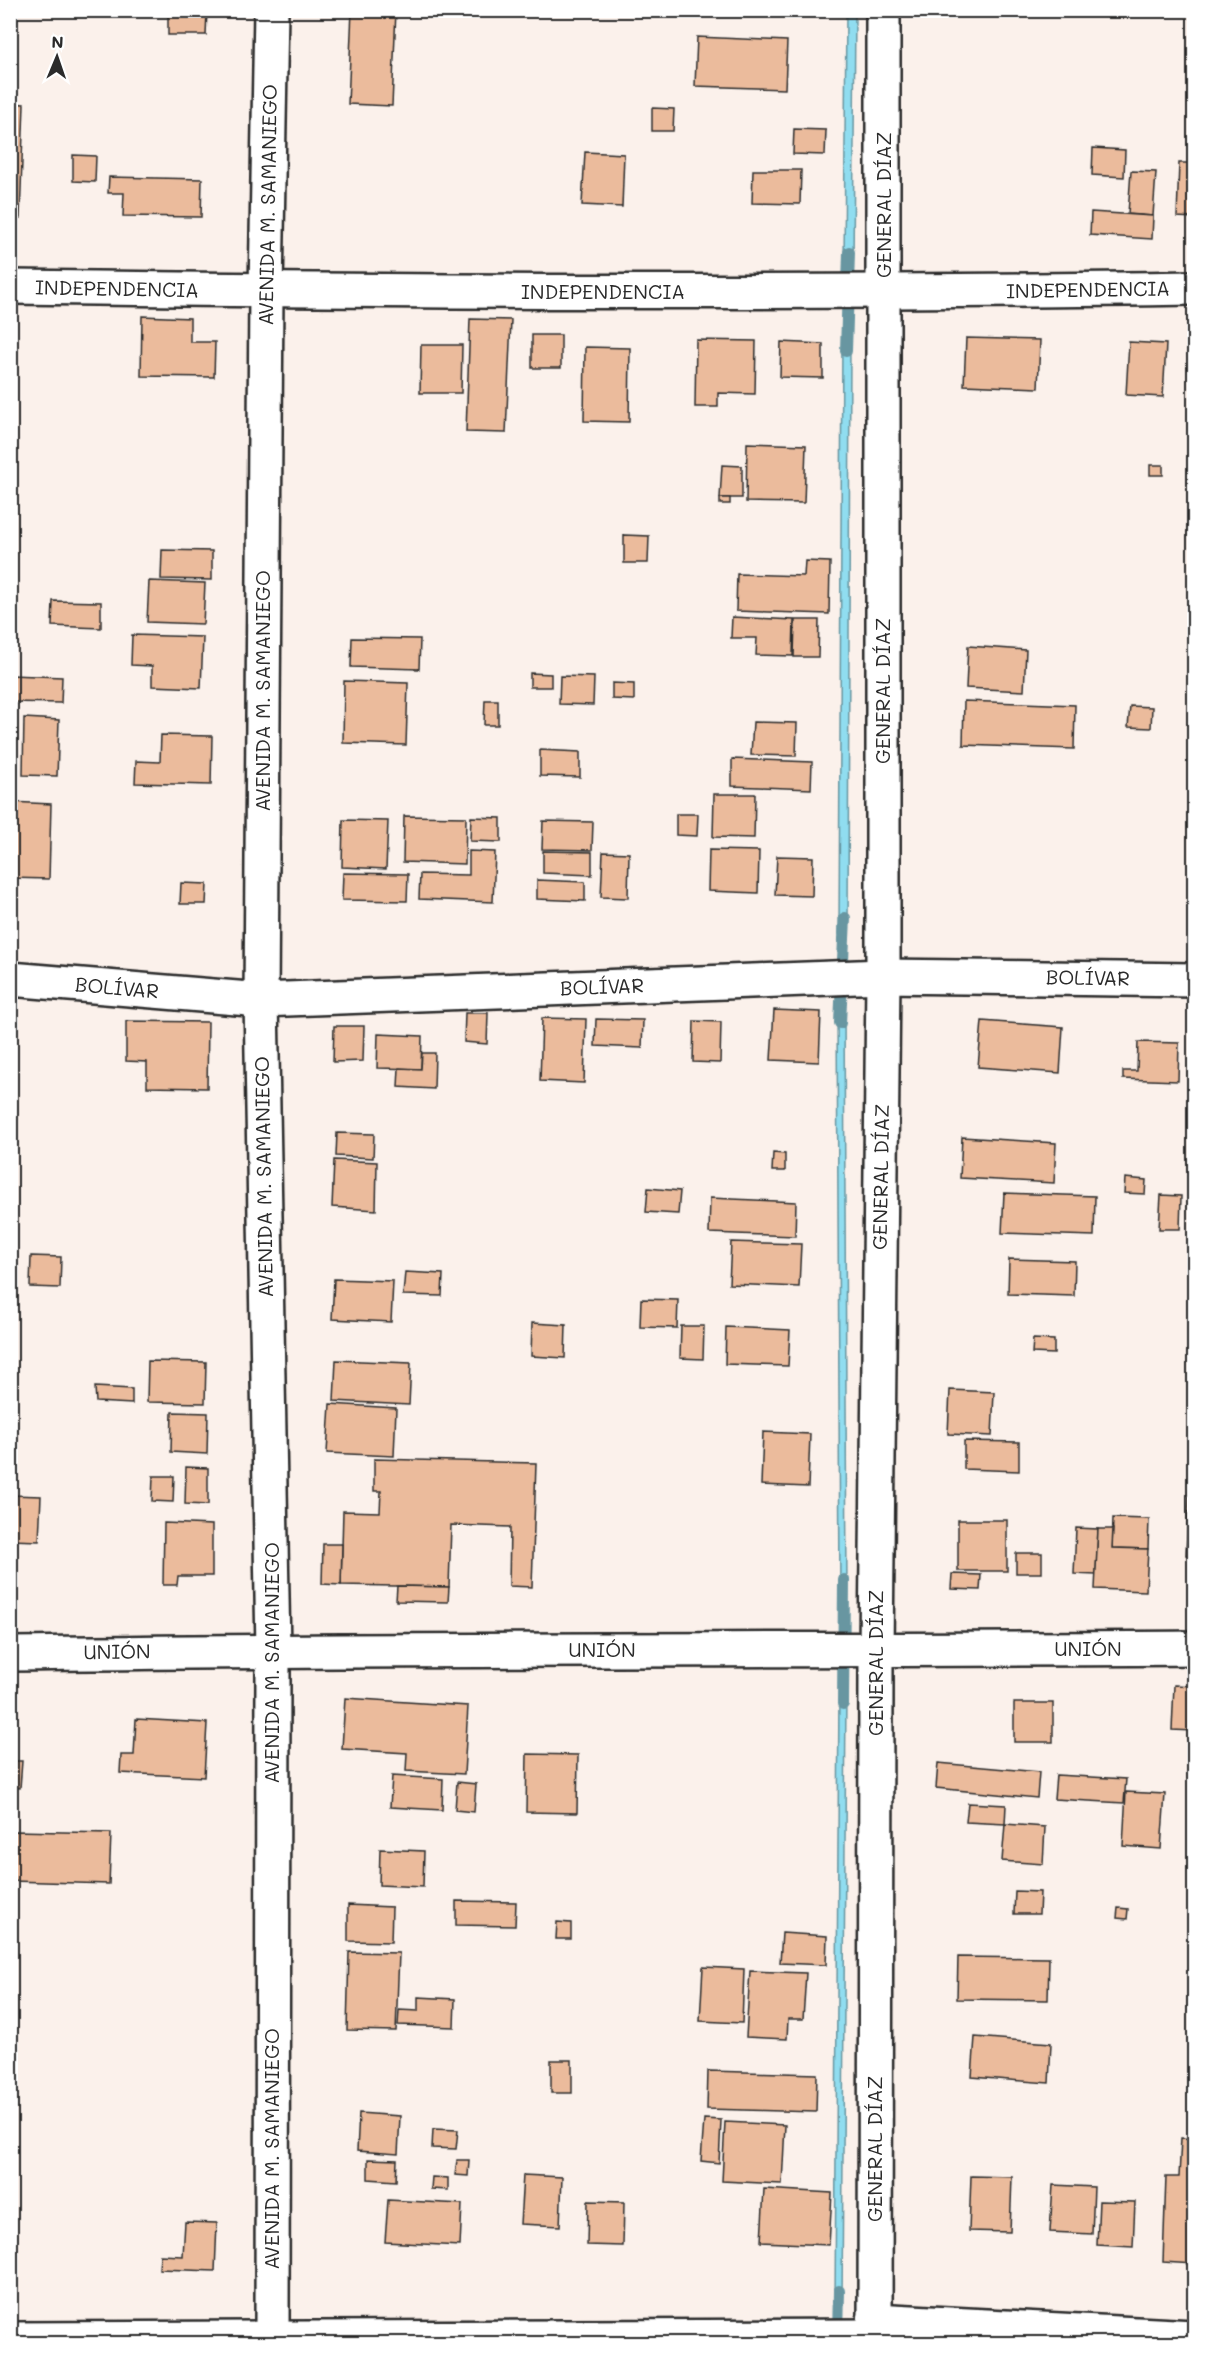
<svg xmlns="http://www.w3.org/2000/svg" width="1205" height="2354" font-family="Mali,sans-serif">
<rect width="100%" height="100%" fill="#fbf1eb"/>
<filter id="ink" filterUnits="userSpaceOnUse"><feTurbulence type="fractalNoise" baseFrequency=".0167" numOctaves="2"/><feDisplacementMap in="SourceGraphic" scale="12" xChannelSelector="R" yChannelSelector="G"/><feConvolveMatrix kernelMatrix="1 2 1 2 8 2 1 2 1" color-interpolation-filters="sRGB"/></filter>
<g filter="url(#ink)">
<g fill="#90ddf0" stroke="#6896a1" stroke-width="1.5">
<path d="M855,11L853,268H844L846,11Z"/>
<path d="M850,336L848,933L839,934L842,337Z"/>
<path d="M837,1008H844L847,1595H840Z"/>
<path d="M839,1689H846L842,2306H835Z"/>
</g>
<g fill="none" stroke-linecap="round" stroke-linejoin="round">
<g stroke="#6896a1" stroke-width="12">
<path d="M846,351L849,252"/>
<path d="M840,1023L845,918"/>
<path d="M843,1704L844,1580"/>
<path d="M838,2334L839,2291"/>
</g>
</g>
<g fill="#ebbb9c" stroke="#2b2b2b" stroke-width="1.5">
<path d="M168,10H207L206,35H168Z"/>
<path d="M352,10H396L392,106L348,104Z"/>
<path d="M697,37L787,41L785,89L695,86Z"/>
<path d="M10,103L24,104L20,218L10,217Z"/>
<path d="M652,108L674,109L673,131H652Z"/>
<path d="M794,129L826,130L825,155L793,154Z"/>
<path d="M1093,148L1125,150L1124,177L1092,175Z"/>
<path d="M585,152L624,154L622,207L582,205Z"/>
<path d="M73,155L96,156L95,182L73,181Z"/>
<path d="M1179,163H1194V218L1177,217Z"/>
<path d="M753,170H801L800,204L752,203Z"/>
<path d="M1131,171L1156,172L1153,216L1128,214Z"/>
<path d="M109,177L202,179L201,217L123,216L124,193H108Z"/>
<path d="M1091,212L1153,216L1152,239L1090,235Z"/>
<path d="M142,316L190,318V342H215L214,377L141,376Z"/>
<path d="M470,319L511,320L506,433L466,432Z"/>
<rect x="532" y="335" width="29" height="33"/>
<path d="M966,338L1040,340L1038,388L964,385Z"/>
<path d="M696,340L756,341L755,394L718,393V407H695Z"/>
<path d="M781,342L823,344V378L780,377Z"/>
<path d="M1129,342L1166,344L1163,397L1126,395Z"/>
<path d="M421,345H462L461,393H420Z"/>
<path d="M585,347L630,348L629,422L584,421Z"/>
<path d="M747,443L806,445L804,503L746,502Z"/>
<path d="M722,465L742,466V498H720Z"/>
<rect x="1150" y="465" width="13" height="10"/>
<rect x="720" y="498" width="10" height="6"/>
<path d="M624,535L649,536L648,563H624Z"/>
<path d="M162,550L212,551V580L161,579Z"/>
<path d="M805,561L830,562L829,614L736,611L737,574L804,576Z"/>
<path d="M149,581L205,583L203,624L147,622Z"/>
<path d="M53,601L101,602V628L52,626Z"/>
<path d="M732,617L794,620L793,656L756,655L757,638H731Z"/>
<path d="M795,620H819L818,657H794Z"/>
<path d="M132,635L203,637L201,688L152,686V666L131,665Z"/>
<path d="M352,638L420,639L419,669L351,667Z"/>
<path d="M968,646L1026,650L1024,691L966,688Z"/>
<path d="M530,673L551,674V687H530Z"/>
<path d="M10,675L62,677L61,703L10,702Z"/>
<path d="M560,676L594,677L593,705L559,704Z"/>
<path d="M344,681L408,683L406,745L343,743Z"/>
<path d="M612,683L634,684V700L612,699Z"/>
<path d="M485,700H498V725H484Z"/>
<path d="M964,701L1075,705L1074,749L963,745Z"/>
<path d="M1130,706L1152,707L1151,728L1128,727Z"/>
<path d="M24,718L59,720L57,776L23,775Z"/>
<path d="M753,722L797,723L796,756L751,755Z"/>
<path d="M161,735L212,736L211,785L135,783L136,761L160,762Z"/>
<path d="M540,750L580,752V777L540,776Z"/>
<path d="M732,759L812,762L811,789L732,786Z"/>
<path d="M714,794H755L754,838L713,837Z"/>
<path d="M10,802L51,804L49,879L10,878Z"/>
<path d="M676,814H698L697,836L676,835Z"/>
<path d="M404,816L466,817L465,864L403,862Z"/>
<path d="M471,817L501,818V842L470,841Z"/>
<path d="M343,820L388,821L386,869L342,867Z"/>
<path d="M543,821L593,822L592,850L542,849Z"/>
<path d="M709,850L759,851L758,893L708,891Z"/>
<path d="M469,851L495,852L493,902L419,899L420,874L469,875Z"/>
<path d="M543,851L592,852V875L543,873Z"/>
<path d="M603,852L629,853L628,898L601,897Z"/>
<path d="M777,856L813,857L812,896L775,895Z"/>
<path d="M343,873L408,874L407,901L342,900Z"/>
<path d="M537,880L585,882V901L537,899Z"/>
<path d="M181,883L207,884L206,904H180Z"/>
<path d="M774,1010L821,1012L819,1062L771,1060Z"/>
<path d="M465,1013H488L487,1044L464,1042Z"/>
<path d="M542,1018L586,1019L584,1083L540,1081Z"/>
<path d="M596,1019L643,1020L642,1048L595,1046Z"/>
<path d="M126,1021L208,1022L207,1088L147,1087V1062L126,1061Z"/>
<path d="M694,1021L721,1022L720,1063L693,1062Z"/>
<path d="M982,1021L1063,1027L1060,1073L978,1067Z"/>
<path d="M334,1026H364L363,1061L333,1062Z"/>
<path d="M378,1034L422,1036L421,1069L377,1068Z"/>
<path d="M1194,1039V1092H1192Z"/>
<path d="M1138,1042L1179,1043L1178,1081L1123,1079V1071H1137Z"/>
<path d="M422,1053H435L434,1089L398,1087L399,1068L421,1069Z"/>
<path d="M337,1133L374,1134L373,1158L336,1156Z"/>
<path d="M962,1137L1056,1143L1054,1183L960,1178Z"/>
<path d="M773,1153L785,1154V1171H772Z"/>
<path d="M334,1160L377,1162L376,1210L332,1207Z"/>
<path d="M1125,1178L1146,1180L1145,1194L1124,1193Z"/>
<path d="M648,1188L680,1191L678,1214L646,1212Z"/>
<path d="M1004,1193L1095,1196L1094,1236L1002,1233Z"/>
<path d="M1161,1195L1181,1196L1180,1229H1159Z"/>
<path d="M710,1198L796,1202L795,1236L709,1233Z"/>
<path d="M731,1242L801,1244L799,1287L729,1284Z"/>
<path d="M31,1256L61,1257L60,1288L30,1287Z"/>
<path d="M1009,1259L1075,1261L1074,1296L1008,1294Z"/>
<path d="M405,1272L443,1274L442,1296L403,1295Z"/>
<path d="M334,1279L393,1281L391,1322L332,1319Z"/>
<path d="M641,1299L678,1300L677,1328L640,1327Z"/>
<path d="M532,1323L566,1325L565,1358L531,1356Z"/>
<path d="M681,1326H704L703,1359L680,1358Z"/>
<path d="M726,1327L790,1330L788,1366L725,1364Z"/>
<path d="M1033,1339L1054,1340V1354L1032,1353Z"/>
<path d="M336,1360L411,1363L409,1405L334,1401Z"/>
<path d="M148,1361L206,1362L205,1403L147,1402Z"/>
<path d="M95,1387L132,1389V1404L96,1402Z"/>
<path d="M950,1390L994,1392L992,1436L948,1434Z"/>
<path d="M330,1404L396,1408L394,1456L327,1453Z"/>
<path d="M172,1412L208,1413L207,1454L171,1452Z"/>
<path d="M763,1432L810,1434L808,1487L761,1485Z"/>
<path d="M964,1441L1019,1442V1471L964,1469Z"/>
<path d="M374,1459L536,1463L532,1587L509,1586L510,1527L451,1525L449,1587L341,1585L343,1511L380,1512L381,1491H374Z"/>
<path d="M186,1467L208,1468V1505L185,1504Z"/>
<path d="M153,1476H174L173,1502L152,1501Z"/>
<path d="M1189,1490H1194V1512H1188Z"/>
<path d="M10,1495L41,1496L39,1541L10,1540Z"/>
<path d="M1188,1512H1194V1555H1186Z"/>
<path d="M1113,1518L1149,1519L1148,1549L1112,1548Z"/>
<rect x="958" y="1520" width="49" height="51"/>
<path d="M164,1523L212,1525V1576H178L177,1585H163Z"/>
<path d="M1076,1528L1098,1529L1096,1575L1074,1574Z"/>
<path d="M1098,1529H1113L1112,1548L1148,1549L1146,1591L1095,1589Z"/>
<path d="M323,1544H342L341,1585L322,1584Z"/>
<rect x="1016" y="1553" width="26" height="20"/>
<path d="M952,1574L981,1575L980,1590L951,1589Z"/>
<path d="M397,1586L449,1587L448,1602L396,1601Z"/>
<path d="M1174,1685L1194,1686V1731L1172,1730Z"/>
<path d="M345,1698L468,1706L464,1774L406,1771L407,1753L342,1749Z"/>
<rect x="1014" y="1703" width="39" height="39"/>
<path d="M136,1719L207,1723L204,1777L120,1773L121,1755H134Z"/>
<path d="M527,1754L578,1755L577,1813L526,1812Z"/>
<path d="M10,1761H22L20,1788L10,1787Z"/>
<path d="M938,1763L1039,1772L1037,1798L936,1788Z"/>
<path d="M1056,1775L1126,1779L1124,1803L1054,1799Z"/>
<path d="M392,1776L443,1779L442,1810L390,1807Z"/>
<path d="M457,1782L476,1784L474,1812L455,1810Z"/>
<path d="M1126,1792L1165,1794L1161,1849L1123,1846Z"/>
<path d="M968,1803L1006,1805L1005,1824L966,1822Z"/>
<path d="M1005,1824L1045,1827L1043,1864L1002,1861Z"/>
<path d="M14,1831L111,1833L109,1884L12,1881Z"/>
<path d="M380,1849L424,1851L423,1887L379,1885Z"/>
<path d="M1015,1891L1040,1892L1039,1914H1014Z"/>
<path d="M456,1901L516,1902L515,1926L456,1925Z"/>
<path d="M348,1905L392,1907L391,1942L348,1941Z"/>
<path d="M1118,1908L1128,1909L1127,1919L1117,1918Z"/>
<path d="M557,1922L571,1923V1939H556Z"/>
<path d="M782,1933L827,1936L826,1965L780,1963Z"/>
<path d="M349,1952L399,1953L396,2031L347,2030Z"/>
<path d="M958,1957L1049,1958L1048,2000L957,1999Z"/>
<path d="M703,1967L744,1969L742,2023L700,2021Z"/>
<path d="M750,1971L806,1973L803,2019H788L787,2039L746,2037Z"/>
<path d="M418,1997L455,1999L454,2027L398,2025L399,2010L418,2011Z"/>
<path d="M975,2037L1051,2043L1049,2083L972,2077Z"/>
<rect x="551" y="2060" width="21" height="33"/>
<path d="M708,2071L817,2074L816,2112L707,2109Z"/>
<path d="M359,2113L400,2116L398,2154L357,2151Z"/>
<path d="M704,2119L721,2120L719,2163L701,2161Z"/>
<path d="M725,2122L785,2125L782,2184L722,2181Z"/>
<path d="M433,2129L458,2130L456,2149L432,2148Z"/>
<path d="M1181,2138L1194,2139V2264L1163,2262L1166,2177H1179Z"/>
<path d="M368,2159L397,2160L396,2181L368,2179Z"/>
<path d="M457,2160H469L468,2176L455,2175Z"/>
<path d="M523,2175L562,2177L560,2226L520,2224Z"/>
<path d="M971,2176L1012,2177L1010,2232L969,2231Z"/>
<path d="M432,2177L448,2178V2190L431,2189Z"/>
<path d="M1053,2185L1094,2187L1092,2234L1050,2232Z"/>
<path d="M764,2189L832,2193L829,2245L761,2242Z"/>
<path d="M388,2200L462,2204L460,2246L385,2242Z"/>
<path d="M588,2201L624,2202L623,2246L587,2245Z"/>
<path d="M1099,2201L1135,2202L1133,2247L1097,2245Z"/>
<path d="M185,2222L217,2223L215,2271L159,2269L160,2255L183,2256Z"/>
</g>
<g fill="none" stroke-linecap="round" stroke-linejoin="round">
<defs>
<g id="minor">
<path d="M271,10L266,291L261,1000L273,1650L272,2344"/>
<path d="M10,287C405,292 800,294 1194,288"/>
<path d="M10,979L261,1000L883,976L1194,980"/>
<path d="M10,1654C405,1648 800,1651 1194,1648"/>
<path d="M874,2320L1194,2337"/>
<path d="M10,2339L874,2336"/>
<path d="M875,2344L876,1651L883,976V10"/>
</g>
</defs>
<use href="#minor" stroke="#2b2b2b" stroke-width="38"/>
<use href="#minor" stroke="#fff" stroke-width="33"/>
</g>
</g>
<g text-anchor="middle" stroke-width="4.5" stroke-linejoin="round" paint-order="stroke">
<g font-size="20" fill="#2b2b2b" stroke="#fff">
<text transform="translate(268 205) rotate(-89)" y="7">AVENIDA M. SAMANIEGO</text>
<text transform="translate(884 205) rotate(-90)" y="7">GENERAL DÍAZ</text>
<text transform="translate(117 289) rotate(1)" y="7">INDEPENDENCIA</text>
<text transform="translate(1088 290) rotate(-1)" y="7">INDEPENDENCIA</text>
<text x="603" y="299">INDEPENDENCIA</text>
<text transform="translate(263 691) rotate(-90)" y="7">AVENIDA M. SAMANIEGO</text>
<text transform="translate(883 691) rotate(-90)" y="7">GENERAL DÍAZ</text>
<text transform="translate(1088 978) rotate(1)" y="7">BOLÍVAR</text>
<text transform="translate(602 987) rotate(-2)" y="7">BOLÍVAR</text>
<text transform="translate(117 988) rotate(5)" y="7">BOLÍVAR</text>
<text transform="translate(264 1177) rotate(-91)" y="7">AVENIDA M. SAMANIEGO</text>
<text transform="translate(881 1177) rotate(-89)" y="7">GENERAL DÍAZ</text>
<text x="1088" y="1656">UNIÓN</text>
<text x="602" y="1657">UNIÓN</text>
<text transform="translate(117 1652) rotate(-1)" y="7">UNIÓN</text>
<text transform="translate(272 1663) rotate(-90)" y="7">AVENIDA M. SAMANIEGO</text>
<text transform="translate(876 1663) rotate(-90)" y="7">GENERAL DÍAZ</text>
<text transform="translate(272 2149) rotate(-90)" y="7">AVENIDA M. SAMANIEGO</text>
<text transform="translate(875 2149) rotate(-90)" y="7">GENERAL DÍAZ</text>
</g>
</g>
<rect width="1205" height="2354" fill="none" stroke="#fff" stroke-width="36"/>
<rect x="18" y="18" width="1169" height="2318" fill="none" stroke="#2b2b2b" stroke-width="2" filter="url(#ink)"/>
<g transform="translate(57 57) rotate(2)" stroke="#ffffff" stroke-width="4.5" paint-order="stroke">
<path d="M0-4.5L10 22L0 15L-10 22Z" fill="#2b2b2b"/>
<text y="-9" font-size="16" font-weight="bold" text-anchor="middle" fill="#2b2b2b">N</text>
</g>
</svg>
